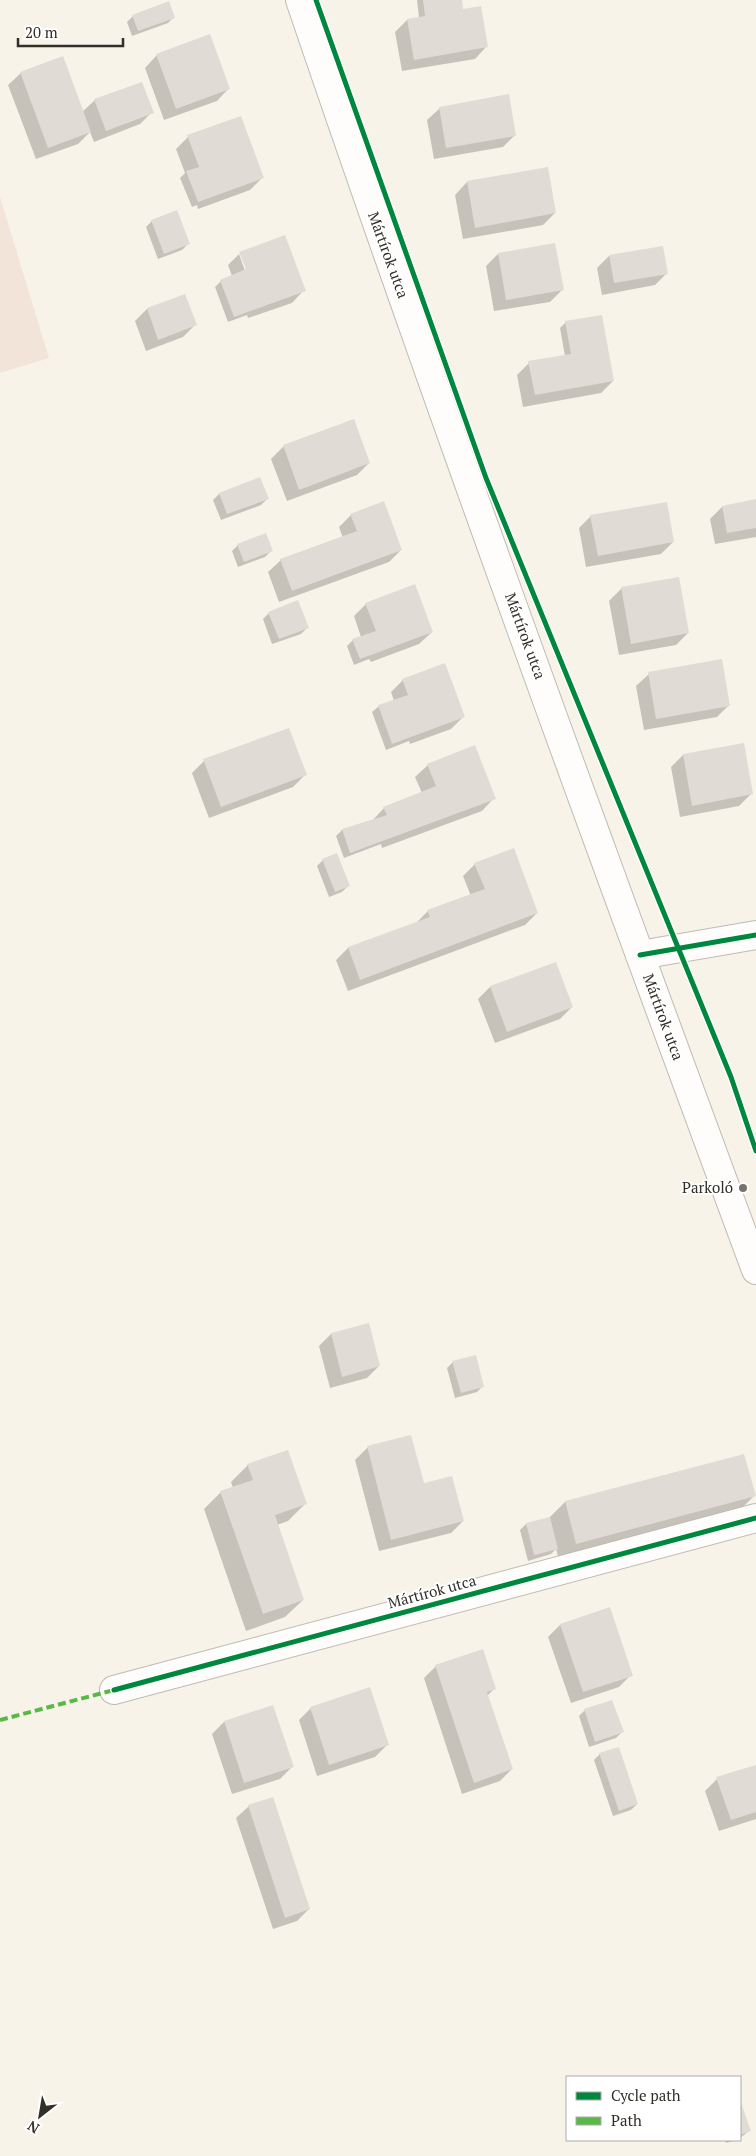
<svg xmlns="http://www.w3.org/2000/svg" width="756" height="2156" font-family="'PT Serif',serif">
<rect width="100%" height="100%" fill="#f8f3e9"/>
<path fill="#f2e4d9" d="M0,197L49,358L0,373Z"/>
<g fill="#0003">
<path d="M417,0H461L462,10L487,46L475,59L402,71L395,32L407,20L419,18Z"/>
<path d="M133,16L174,17L168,23L132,36L127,22Z"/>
<path d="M157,55L229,88L217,101L164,120L145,68Z"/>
<path d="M21,73L82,112L95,100L152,112L140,124L94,142L90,132L78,144L36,159L8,85Z"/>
<path d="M440,108L515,135L503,147L434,159L427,120Z"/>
<path d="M188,137L262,178L250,190L198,209L197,205L192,207L180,178L185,173L176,149Z"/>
<path d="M467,182L555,213L543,225L463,239L455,195Z"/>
<path d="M152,221L188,244L182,250L158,259L146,227Z"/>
<path d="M239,254L245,271L304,290L292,303L248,318L247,315L228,322L215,287L221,281L232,276L228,265Z"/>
<path d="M498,254L563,289L550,302L494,311L486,266Z"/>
<path d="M609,256L667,273L655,285L602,295L597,268Z"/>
<path d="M184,295L195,325L183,337L146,351L135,321L147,309Z"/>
<path d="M566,322L613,381L601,393L523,407L517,375L529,363L565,356L560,328Z"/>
<path d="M353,420L369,463L357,475L287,501L271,459L283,447Z"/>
<path d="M219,494L267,499L261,505L221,520L213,500Z"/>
<path d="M756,501V537L715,544L710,519L722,507Z"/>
<path d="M351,515L401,550L389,562L279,602L268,572L281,560L343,538L339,527Z"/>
<path d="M591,516L673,542L661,554L586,567L579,528Z"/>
<path d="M238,545L271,551L265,557L238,567L232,551Z"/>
<path d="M678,578L688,633L676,645L619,655L609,601L621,589Z"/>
<path d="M366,604L432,632L419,644L371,662L369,659L354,665L347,646L353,640L361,637L354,616Z"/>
<path d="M269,613L307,628L301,634L272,644L263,619Z"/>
<path d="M649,674L729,705L717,717L644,730L636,686Z"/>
<path d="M403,680L463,717L451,729L410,744L409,741L386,750L372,712L378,707L394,701L391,692Z"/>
<path d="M683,755L751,794L739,806L680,817L671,767Z"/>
<path d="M204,761L305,775L293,787L209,818L192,773Z"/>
<path d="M428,765L494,798L482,811L382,848L381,844L344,858L336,836L342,830L372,821L384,808L422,793L415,777Z"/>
<path d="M323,860L348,886L342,892L329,897L317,866Z"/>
<path d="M475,864L537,913L525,925L348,991L336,960L348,948L416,923L428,911L471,896L463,876Z"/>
<path d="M490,987L572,1007L560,1019L495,1043L478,999Z"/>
<path d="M368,1325L379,1366L367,1378L330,1388L319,1346L331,1334Z"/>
<path d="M453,1362L483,1386L477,1392L455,1398L447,1368Z"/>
<path d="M410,1436L423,1485L463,1521L451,1533L379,1551L355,1460L367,1448Z"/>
<path d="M248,1465L306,1503L288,1521L277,1525L303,1600L285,1617L246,1631L204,1509L221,1492L233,1488L231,1482Z"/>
<path d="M754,1496L737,1513L559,1560L556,1549L551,1554L528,1561L520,1530L526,1524L549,1518L565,1502Z"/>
<path d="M560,1625L631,1675L619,1687L571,1703L548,1637Z"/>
<path d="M436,1666L494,1689L487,1696L512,1769L500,1781L462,1794L424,1678Z"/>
<path d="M272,1707L292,1767L280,1779L232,1794L212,1734L224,1722Z"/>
<path d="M311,1708L387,1745L375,1757L317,1776L299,1720Z"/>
<path d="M585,1710L622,1732L616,1738L589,1747L579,1716Z"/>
<path d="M600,1754L637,1804L631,1810L613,1816L594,1760Z"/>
<path d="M756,1766V1819L719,1831L705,1791L717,1779Z"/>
<path d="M249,1806L309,1909L297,1921L273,1929L236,1818Z"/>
<path d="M740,2103L749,2131L740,2138Z"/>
<path d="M725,2140H736L726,2143Z"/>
</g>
<g fill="#e0dbd4">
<path d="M423,0H462L463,9L481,6L488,47L414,60L407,19L425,16Z"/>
<path d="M169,1L175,18L138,31L132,15Z"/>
<path d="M210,34L230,89L176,109L156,54Z"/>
<path d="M63,56L91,132L48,148L20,72Z"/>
<path d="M142,82L154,113L106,131L94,99Z"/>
<path d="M509,94L516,136L446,148L439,107Z"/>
<path d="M241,116L264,178L198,202L186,171L199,167L187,135Z"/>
<path d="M548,167L556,213L475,228L467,181Z"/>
<path d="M177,210L190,244L164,254L151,220Z"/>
<path d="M285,235L306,291L234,317L220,280L246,269L239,252Z"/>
<path d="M555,243L564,290L506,300L498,253Z"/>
<path d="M663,246L668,274L614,283L609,255Z"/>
<path d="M185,294L197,325L158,340L147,308Z"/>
<path d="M602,315L614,381L535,395L528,361L571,354L565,321Z"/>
<path d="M354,419L370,463L299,490L283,445Z"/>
<path d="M260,477L269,499L227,514L219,493Z"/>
<path d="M756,499V528L727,533L722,506Z"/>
<path d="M384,501L402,550L292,591L280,559L357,531L350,514Z"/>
<path d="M667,502L674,542L598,556L590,515Z"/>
<path d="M266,533L273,551L244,562L237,544Z"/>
<path d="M679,577L689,633L631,644L621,587Z"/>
<path d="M415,584L433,632L360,659L352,639L376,631L365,603Z"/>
<path d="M298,600L309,628L279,639L268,612Z"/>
<path d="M722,659L730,706L656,719L648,672Z"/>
<path d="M445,663L465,717L392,744L378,705L408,695L402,679Z"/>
<path d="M289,728L307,775L221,807L203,759Z"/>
<path d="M744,743L753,794L692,806L683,754Z"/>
<path d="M475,745L496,799L350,853L342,829L387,815L383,807L436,786L427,764Z"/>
<path d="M514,848L538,913L360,980L348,947L430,917L427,910L485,889L474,863Z"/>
<path d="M337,853L350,886L335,892L322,859Z"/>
<path d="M556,962L573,1007L507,1032L490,986Z"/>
<path d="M369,1323L380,1366L342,1377L331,1333Z"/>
<path d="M476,1355L484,1387L461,1393L452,1361Z"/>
<path d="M411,1435L424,1483L452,1476L464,1521L391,1540L367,1446Z"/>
<path d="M288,1450L307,1504L275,1515L304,1600L263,1614L220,1491L253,1480L247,1464Z"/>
<path d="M744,1454L756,1496L576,1544L565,1501Z"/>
<path d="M550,1517L558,1549L534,1555L526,1523Z"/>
<path d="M610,1607L633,1676L583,1692L560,1624Z"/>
<path d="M483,1649L496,1689L487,1692L513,1769L474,1783L435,1665Z"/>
<path d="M370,1687L389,1745L329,1765L310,1707Z"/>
<path d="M612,1700L624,1732L595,1742L584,1709Z"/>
<path d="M273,1705L294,1767L244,1783L224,1721Z"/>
<path d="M619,1747L638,1804L619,1811L599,1753Z"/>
<path d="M756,1765V1812L731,1820L716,1777Z"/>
<path d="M273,1797L310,1909L285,1918L248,1805Z"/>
<path d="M740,2100L751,2131L740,2135Z"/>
</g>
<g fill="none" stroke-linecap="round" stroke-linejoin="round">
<defs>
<g id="minor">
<path d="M640,955L756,935"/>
<path d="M114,1690L756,1518"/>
</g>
<path id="secondary" d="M300,0C445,426 600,848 756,1270"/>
</defs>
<use href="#minor" stroke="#bfbab3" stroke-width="30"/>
<use href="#secondary" stroke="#bfbab3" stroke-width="30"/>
<use href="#minor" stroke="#fefdfc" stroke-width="28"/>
<use href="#secondary" stroke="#fefdfc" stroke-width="28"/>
<path stroke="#58b947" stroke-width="4" stroke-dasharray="8 4" stroke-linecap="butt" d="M0,1720L114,1690"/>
<defs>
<g id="cycleway">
<path d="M316,0L486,478L731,1077L756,1151"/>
<path d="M640,955L756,935"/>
<path d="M114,1690L756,1518"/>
</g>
</defs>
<use href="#cycleway" stroke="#fff" stroke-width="8"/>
<use href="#cycleway" stroke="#00873e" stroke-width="5"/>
</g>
<circle fill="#77736c" stroke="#fff" stroke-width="2" cx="743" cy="1188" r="5"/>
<g text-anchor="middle" stroke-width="4" stroke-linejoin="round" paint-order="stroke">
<g font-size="15" fill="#322e28" stroke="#fff">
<text transform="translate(388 255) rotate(70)" y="5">Mártírok utca</text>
<text transform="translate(525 636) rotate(70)" y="5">Mártírok utca</text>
<text transform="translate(663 1017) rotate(70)" y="5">Mártírok utca</text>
<text transform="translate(432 1592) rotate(-15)" y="5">Mártírok utca</text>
</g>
<g font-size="15" fill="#322e28" stroke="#fff" text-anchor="end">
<text x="733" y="1193">Parkoló</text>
</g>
</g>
<rect x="566" y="2076" width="175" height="65" fill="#ffffff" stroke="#adaba9"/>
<rect x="576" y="2092" width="25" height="8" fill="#00873e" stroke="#adaba9"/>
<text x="611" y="2101" font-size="15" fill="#322e28">Cycle path</text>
<rect x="576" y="2117" width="25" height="8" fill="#58b947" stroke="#adaba9"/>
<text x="611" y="2126" font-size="15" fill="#322e28">Path</text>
<g transform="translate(40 2116) rotate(211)" stroke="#ffffff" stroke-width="4" paint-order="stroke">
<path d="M0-4L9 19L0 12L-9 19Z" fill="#322e28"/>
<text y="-8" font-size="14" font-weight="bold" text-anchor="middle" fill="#322e28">N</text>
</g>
<path d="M18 38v8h105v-8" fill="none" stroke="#322e28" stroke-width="2.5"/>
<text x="25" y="38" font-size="15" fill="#322e28" stroke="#ffffff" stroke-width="4" paint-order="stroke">20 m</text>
</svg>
